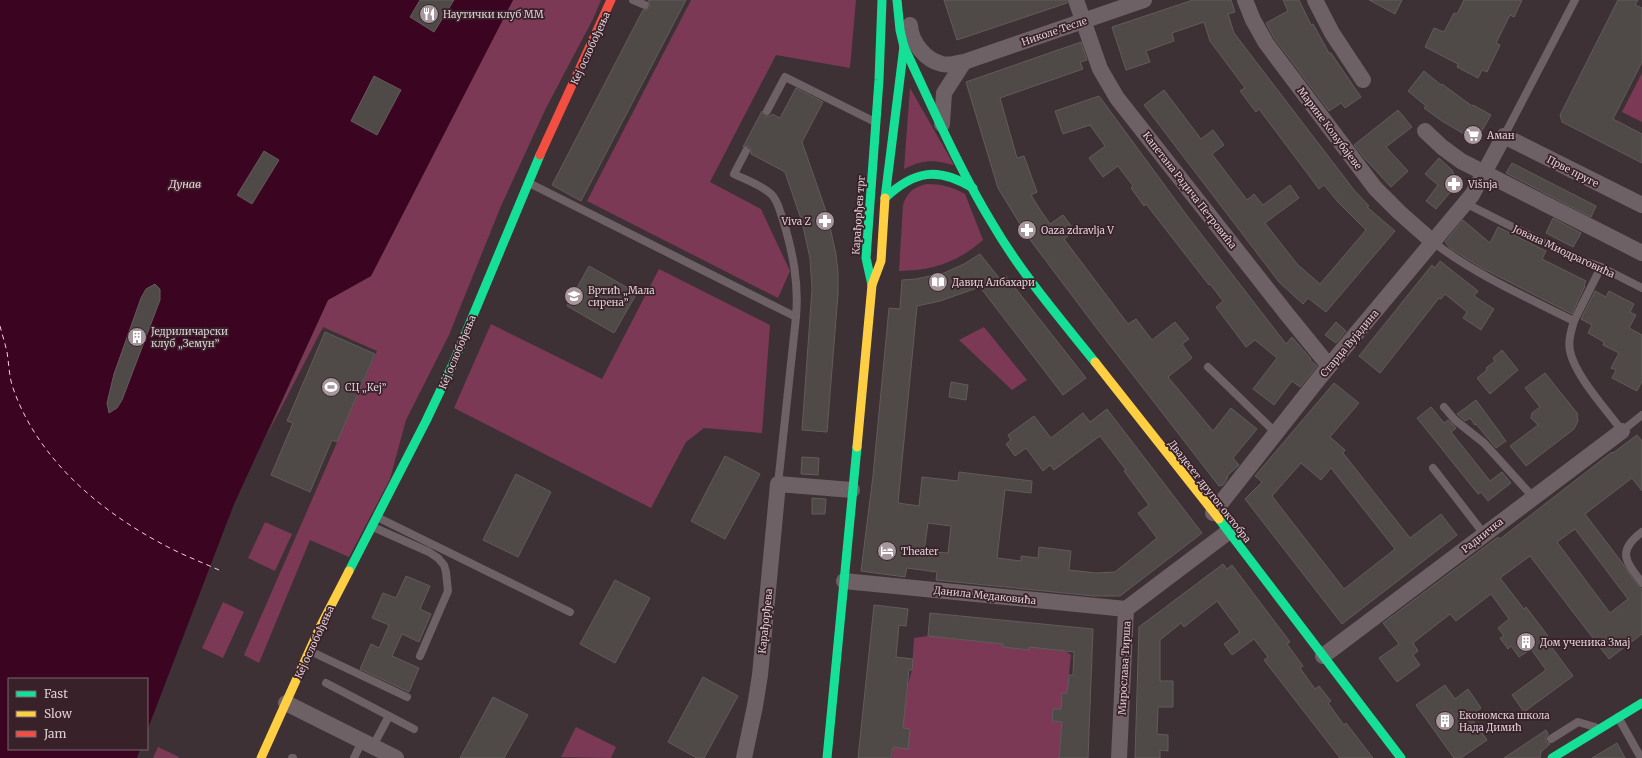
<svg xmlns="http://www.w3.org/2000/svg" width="1642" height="758" font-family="Merriweather,serif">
<rect width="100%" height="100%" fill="#3d3135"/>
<g fill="#7c3956">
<path d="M513,0H601L593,19L546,108L501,206L449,335L406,420L390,479L349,557L310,540L259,663L244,655L377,351L323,327L266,437L328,300L371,276Z"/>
<path d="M691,0H856L850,68L776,55L710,182L761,209L790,271L778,298L587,201Z"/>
<path d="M1642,73V122L1622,112Z"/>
<path d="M910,88L954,165C932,160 925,159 904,169Z"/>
<path d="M927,184C942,184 952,187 965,194L983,240C956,263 934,270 899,271L903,205C907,192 914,187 927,184Z"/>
<path d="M659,269L770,325L762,433L704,428L686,442L651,508L454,408L491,324L602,379Z"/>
<path d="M984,327L1027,380L1012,390L959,340Z"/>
<path d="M265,522L292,534L275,571L248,558Z"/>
<path d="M223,602L244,612L223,658L202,648Z"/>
<path d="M928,636L1003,644V647L1029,650V644H1055L1071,655L1067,693H1062L1061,709H1053L1052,721L1062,722L1059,758H892L893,747L908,749L910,729L899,728L904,717L908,684L912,670L914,638Z"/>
<path d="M576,727L616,747L611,758L561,757Z"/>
<path d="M158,747L179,757L178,758H153Z"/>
</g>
<path fill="#3b0421" d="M0,0H513L371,276L328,300L234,504L147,731V679H9V749H140L137,758H0Z"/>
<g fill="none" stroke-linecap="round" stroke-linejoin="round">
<path stroke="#fccbdd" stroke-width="1" stroke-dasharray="5 4" stroke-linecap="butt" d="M0,326C2,334 5,343 7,352C9,364 9,377 13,388C38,460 101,512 166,546C183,555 201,562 219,570"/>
</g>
<g fill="#4f4a48" stroke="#615c5a" fill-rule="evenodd">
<path d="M420,0H454L434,32L410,17Z"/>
<path d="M648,0H686L581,201L552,185L643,10H646L650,7V4Z"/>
<path d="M944,0H1067V3L957,40Z"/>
<path d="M1193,0H1231L1235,12L1228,14L1234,33L1354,190L1369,206L1367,207L1395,231L1326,312L1308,298L1303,304L1279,282L1144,105L1164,90L1201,139L1213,130L1224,145L1212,154L1247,200L1254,194L1263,205L1290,185L1299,198L1265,223L1297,264L1320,284L1366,230L1338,202L1324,185L1319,189L1259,109L1256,112L1240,91L1245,88L1210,41L1204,22L1172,33L1174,41L1146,51L1150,62L1126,70L1112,27Z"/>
<path d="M1283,0H1299L1311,25L1313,24L1329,53H1331L1361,97L1345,108L1341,103L1329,111L1274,38L1266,23L1288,11Z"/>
<path d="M1369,0H1402L1395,14Z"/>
<path d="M1464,0H1522L1514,17L1510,15L1496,43L1500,45L1487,72L1482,70L1478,78L1457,67L1458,64L1425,47L1434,28L1444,32L1454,13L1457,14Z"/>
<path d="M1618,0H1638L1635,5L1642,8V62L1613,119L1642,134V163L1562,122L1560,115Z"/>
<path d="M1081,42L1087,60L1080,62L1083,69L1000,98L1017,158L1024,156L1037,192L1031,195L1039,208L1050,224L1063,215L1075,231L1064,239L1128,324L1136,319L1152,340L1175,322L1189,339L1182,344L1192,358L1168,377L1213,431L1231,408L1257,429L1233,458L1239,465L1228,475L1227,479L1223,485L1219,486L1095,326L1028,237L998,188L966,82Z"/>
<path d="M1424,71L1441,85L1442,84L1472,106L1473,105L1491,115L1476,141L1442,121L1424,108L1426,106L1408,91Z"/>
<path d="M374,76L401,90L377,135L351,121Z"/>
<path d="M796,88L823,102L802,142L827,214L836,254L838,272V294L827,432L802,430L812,289L810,258L802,222L785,172L751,154V150L749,146L743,147L762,111L765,116H770L772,114L780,118Z"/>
<path d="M1099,96L1185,213L1286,344L1292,337L1311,359L1310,360L1317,366L1300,387L1292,381L1274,405L1253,389L1277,358L1255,340L1246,347L1216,307L1223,301L1210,284L1209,285L1146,204L1144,206L1131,188L1133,186L1118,166L1103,177L1089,158L1105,146L1090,125L1063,134L1055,111Z"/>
<path d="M1398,110L1412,127L1386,147L1408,171L1391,187L1366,160L1354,145Z"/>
<path d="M264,151L279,160L252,204L237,195Z"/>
<path d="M1439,158L1452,170L1458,183L1436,209L1426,201L1438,185L1425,174Z"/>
<path d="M1512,163L1596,206L1591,217L1506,173Z"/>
<path d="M1553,218L1581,233L1573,247L1546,233Z"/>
<path d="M1463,220L1490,243L1498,227L1546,251L1542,259L1586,281L1584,285L1585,286L1572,314L1480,267L1450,248L1445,242Z"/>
<path d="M980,254L1000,279L1005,275L1086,378L1063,395L980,287L940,301L917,306L898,503L919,506L922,477L958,481L959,472L1032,481L1031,493L1005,490L997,558L1021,561V556L1038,558L1039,547L1071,551L1069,570L1096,573L1115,572L1157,538L1138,513L1149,505L1124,471L1126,470L1100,436L1054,470L1050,465L1043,471L1026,448L1015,456L1006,444L1011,440L1008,435L1034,416L1051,438L1083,413L1090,422L1107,409L1202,533L1120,596H1094L936,580L937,572L907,568L905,577L861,571L873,476L889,308L900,309L902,280L916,279L944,273L964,264ZM928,523L951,526L948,553L924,551Z"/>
<path d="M1440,261L1478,291L1474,296L1494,309L1481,330L1463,318L1467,312L1445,294L1441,299L1439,298L1380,373L1359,356L1432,265L1435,268Z"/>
<path d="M589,266L637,293L614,333L567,306Z"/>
<path d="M155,284L160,289V300L122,400L117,408L109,413L107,403L114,374L141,298L146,289Z"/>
<path d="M1595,291L1606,297L1609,291L1634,304L1630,312L1636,315L1629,328L1642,335V381L1637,391L1612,378L1616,370L1611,368L1619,353L1603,345L1604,342L1588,333L1592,325L1581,319Z"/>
<path d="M1336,322L1346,331L1336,343L1325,335Z"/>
<path d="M325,332L375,354L337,442L332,440L310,492L271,475L293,423L287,421Z"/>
<path d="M1502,350L1518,370L1490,394L1477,378L1487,370L1486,368L1495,361L1493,358Z"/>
<path d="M1545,373L1577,413L1578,421L1574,429L1526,466L1510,446L1538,425L1531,418L1532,413L1540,407L1525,388Z"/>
<path d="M951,382L968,385L966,400L949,397Z"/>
<path d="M1334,383L1359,403L1330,437L1345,450L1343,453L1410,538L1441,514L1457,535L1342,624L1245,499L1262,482L1255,476ZM1301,463L1321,480L1331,468L1395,549L1344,589L1272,496Z"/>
<path d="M1476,400L1506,441L1496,448L1476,424L1475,425L1470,418L1465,421L1457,414Z"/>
<path d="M1431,407L1444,423L1448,420L1456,428L1451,432L1490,481L1502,472L1511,483L1488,501L1481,492L1478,494L1417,418Z"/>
<path d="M1637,435L1642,441V491L1632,478L1585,514L1623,564L1638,586L1642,589V634L1609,659L1530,556L1500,578L1524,609L1526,607L1548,636L1545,638L1573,676L1524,712L1512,695L1546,670L1531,649L1519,657L1511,646L1508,649L1500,638L1504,636L1498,628L1509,619L1491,594L1456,621L1450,614L1413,643L1418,651L1413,655L1420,665L1397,682L1379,658L1399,644L1383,623L1498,537L1500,539L1612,452L1613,453ZM1575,529L1628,599L1610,613L1557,542Z"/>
<path d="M725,456L760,474L725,539L691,521Z"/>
<path d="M802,457L819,458L818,475L801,474Z"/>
<path d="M516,474L551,492L518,557L483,540Z"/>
<path d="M812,498L826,499L825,514H812Z"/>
<path d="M1223,564L1227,569L1232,565L1290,642L1287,644L1303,666L1300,668L1315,689L1319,686L1331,701L1328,703L1344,725L1346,723L1373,758H1340L1264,660L1268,657L1254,639L1232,655L1224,644L1240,632L1217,601L1184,627L1181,623L1160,640V681H1173V707H1158L1157,734L1168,735V751L1160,750V758H1135L1139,627Z"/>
<path d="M406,576L430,586L420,609L431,614L419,642L402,634L392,656L419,668L409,692L360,669L371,644L379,648L389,625L372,618L383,593L396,598Z"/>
<path d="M615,580L650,598L615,663L580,644Z"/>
<path d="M874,605L908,609L906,626L899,625L896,657L913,659L912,670H909L903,728L910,729L908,749L893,747L891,758H858Z"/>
<path d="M930,613L1093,629L1088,758H1059L1062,722L1052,721L1053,709H1061L1062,693H1067L1069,675H1073L1074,652L1029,647V650L1003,647V644L928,636Z"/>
<path d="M703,677L738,696L704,758H697L668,742Z"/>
<path d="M1445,685L1455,699L1468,689L1481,708L1470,716L1487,740L1461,758H1454L1416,705Z"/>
<path d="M493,697L528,715L504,758H460Z"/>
<path d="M1546,730L1548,734L1546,737V742L1550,744L1541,752L1540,758H1504Z"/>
<path d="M1617,743L1625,758H1592Z"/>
</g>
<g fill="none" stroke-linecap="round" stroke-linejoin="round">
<g stroke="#6e6165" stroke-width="8">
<path d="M633,0L645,5"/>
<path d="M767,111L785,77L875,122"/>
<path d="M1504,136L1575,0"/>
<path d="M746,151L734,174C746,180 762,185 772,195C778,201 780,212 783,220C793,253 799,283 796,317L778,484"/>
<path d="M529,183L796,317"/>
<path d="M1465,203L1572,257L1601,267L1642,288"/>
<path d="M1433,242C1476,275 1526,297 1574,321C1571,331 1568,341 1570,351C1575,376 1607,410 1622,431L1642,415"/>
<path d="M1574,321L1601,267"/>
<path d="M1208,367L1275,432"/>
<path d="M1444,407L1455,420L1484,443L1533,497"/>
<path d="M1433,468L1484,534"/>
<path d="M377,517L570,612"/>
<path d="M373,527L429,552L438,558L444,565L446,572L448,591L420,656"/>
<path d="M1642,532C1616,552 1626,561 1642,583"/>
<path d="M310,651L407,697"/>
<path d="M326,683L414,729"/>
<path d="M1618,717L1641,758"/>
<path d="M1551,739L1578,722L1595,727"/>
<path d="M373,746L389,716"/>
<path d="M292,758H293"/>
<path d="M354,758L362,741"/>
</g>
<g stroke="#6e6165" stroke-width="16">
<path d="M1076,0L1100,69L1117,98L1286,313L1329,366"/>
<path d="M1245,0L1253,20L1266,43L1375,188L1400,213L1433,242"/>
<path d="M1315,0L1332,33L1363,80"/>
<path d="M910,25C911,42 925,60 942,64C950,66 957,63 964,62L1144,0"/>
<path d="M942,124L944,93L964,62"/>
<path d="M1425,131L1442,147L1461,161L1642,253"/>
<path d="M1213,513L1320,377L1472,195L1504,136L1642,205"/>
<path d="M844,581L1126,609"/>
<path d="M1323,656L1622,431"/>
<path d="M286,703L396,758"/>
<path d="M744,758L755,706L760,675L778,484L852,490"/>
<path d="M1119,758L1126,609L1228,532"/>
</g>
<g stroke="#16e098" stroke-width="9">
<path d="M897,0L900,30L904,47C932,106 958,167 992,223C1021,273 1059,317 1095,362"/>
<path d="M885,198C915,170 938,167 973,188"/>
<path d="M885,198L904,46"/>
<path d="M872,285L866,258L879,80L882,0"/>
<path d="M1219,519L1401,758"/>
<path d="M349,571L426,421L452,366L540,155"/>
<path d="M827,758L857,447"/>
<path d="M1552,758L1642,703"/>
</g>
<g stroke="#ffcf43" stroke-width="9">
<path d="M1095,362L1219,519"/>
<path d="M857,447L872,285L881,261L885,198"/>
<path d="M261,758L320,627L349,571"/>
</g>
<path stroke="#f24e42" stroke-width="9" d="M540,155L611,0"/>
</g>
<defs>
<symbol id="restaurant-disc" viewBox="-11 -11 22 22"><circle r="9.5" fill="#a5969c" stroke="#39212a"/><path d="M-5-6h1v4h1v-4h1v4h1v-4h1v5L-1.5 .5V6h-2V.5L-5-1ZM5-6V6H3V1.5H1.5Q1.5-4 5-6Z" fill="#fff"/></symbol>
<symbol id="supermarket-disc" viewBox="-11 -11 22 22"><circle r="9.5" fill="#a5969c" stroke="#39212a"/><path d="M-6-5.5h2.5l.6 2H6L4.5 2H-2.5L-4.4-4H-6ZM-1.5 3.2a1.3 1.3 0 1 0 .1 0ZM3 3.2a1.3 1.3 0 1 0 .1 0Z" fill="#fff"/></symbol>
<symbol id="pharmacy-disc" viewBox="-11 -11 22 22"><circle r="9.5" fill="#a5969c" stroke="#39212a"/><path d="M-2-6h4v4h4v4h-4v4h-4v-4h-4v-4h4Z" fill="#fff"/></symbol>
<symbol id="library-disc" viewBox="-11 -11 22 22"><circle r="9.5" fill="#a5969c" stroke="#39212a"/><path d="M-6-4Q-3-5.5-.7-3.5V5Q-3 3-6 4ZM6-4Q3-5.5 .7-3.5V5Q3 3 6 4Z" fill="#fff"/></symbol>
<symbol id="school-disc" viewBox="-11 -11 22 22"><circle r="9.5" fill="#a5969c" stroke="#39212a"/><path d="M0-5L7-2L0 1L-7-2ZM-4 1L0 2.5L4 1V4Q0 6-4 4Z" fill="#fff"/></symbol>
<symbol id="building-disc" viewBox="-11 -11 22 22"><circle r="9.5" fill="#a5969c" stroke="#39212a"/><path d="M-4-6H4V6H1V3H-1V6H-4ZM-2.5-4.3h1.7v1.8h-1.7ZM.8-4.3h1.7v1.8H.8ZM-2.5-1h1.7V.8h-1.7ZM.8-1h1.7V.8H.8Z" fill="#fff"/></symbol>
<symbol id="stadium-disc" viewBox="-11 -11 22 22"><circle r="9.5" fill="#a5969c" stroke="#39212a"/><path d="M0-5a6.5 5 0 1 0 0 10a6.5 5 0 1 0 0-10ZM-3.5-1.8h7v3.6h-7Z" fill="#fff"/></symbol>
<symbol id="hotel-disc" viewBox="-11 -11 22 22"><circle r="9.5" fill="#a5969c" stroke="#39212a"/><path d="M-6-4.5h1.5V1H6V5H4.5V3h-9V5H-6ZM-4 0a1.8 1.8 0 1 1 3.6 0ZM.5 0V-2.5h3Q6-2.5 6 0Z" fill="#fff"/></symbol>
</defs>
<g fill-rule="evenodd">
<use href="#restaurant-disc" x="418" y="3" width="22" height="22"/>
<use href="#supermarket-disc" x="1462" y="124" width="22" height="22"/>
<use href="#pharmacy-disc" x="1443" y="173" width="22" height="22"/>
<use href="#pharmacy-disc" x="814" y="210" width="22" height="22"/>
<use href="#pharmacy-disc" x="1016" y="219" width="22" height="22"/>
<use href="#library-disc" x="927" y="271" width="22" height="22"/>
<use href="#school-disc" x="563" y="285" width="22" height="22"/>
<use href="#building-disc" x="126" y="326" width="22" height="22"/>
<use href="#stadium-disc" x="320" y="376" width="22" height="22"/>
<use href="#hotel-disc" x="876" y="540" width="22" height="22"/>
<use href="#building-disc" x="1515" y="631" width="22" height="22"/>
<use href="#building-disc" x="1434" y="710" width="22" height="22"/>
</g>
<g text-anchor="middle" stroke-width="3.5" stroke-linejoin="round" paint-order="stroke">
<g font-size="10" fill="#ddcdd3" stroke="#39212a" text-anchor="start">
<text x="443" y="18">Наутички клуб ММ</text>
<text x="1487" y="139">Аман</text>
<text x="1468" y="188">Višnja</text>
<text x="811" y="225" text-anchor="end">Viva Z</text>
<text x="1041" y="234">Oaza zdravlja V</text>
<text x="952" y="286">Давид Албахари</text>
<text x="588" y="294">Вртић „Мала<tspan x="588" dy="12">сирена”</tspan></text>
<text x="151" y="335">Једриличарски<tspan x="151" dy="12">клуб „Земун”</tspan></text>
<text x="345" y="391">СЦ „Кеј”</text>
<text x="901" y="555">Theater</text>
<text x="1540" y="646">Дом ученика Змај</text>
<text x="1459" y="719">Економска школа<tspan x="1459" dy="12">Нада Димић</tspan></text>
</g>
<g font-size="10" fill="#ddcdd3" stroke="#39212a">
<text transform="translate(1054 31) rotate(-19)" y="4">Николе Тесле</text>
<text transform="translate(590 48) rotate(-65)" y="4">Кеј ослобођења</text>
<text transform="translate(1330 128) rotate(53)" y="4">Марине Кољубајеве</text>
<text transform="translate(1573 171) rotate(27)" y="4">Прве пруге</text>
<text transform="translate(1190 190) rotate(52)" y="4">Капетана Радича Петровића</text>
<text transform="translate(858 215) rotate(-86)" y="4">Карађорђев трг</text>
<text transform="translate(1564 251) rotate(25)" y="4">Јована Миодраговића</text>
<text transform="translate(1349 343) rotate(-50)" y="4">Старца Вујадина</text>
<text transform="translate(457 352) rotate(-67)" y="4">Кеј ослобођења</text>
<text transform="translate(1210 491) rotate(52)" y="4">Двадесет другог октобра</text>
<text transform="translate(1482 535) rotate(-38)" y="4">Радничка</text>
<text transform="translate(985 595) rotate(6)" y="4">Данила Медаковића</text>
<text transform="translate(765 621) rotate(-84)" y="4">Карађорђева</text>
<text transform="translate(314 642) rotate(-65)" y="4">Кеј ослобођења</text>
<text transform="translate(1124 668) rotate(-87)" y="4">Мирослава Тирша</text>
</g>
<g font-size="11" font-style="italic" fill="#fccbdd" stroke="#39212a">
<text x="185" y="188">Дунав</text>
</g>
</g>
<rect x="8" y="678" width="140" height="72" fill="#39212a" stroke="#7b666e"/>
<rect x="16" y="691" width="20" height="6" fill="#16e098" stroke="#7b666e"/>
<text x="44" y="698" font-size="12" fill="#ddcdd3">Fast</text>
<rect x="16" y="711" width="20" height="6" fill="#ffcf43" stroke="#7b666e"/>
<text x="44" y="718" font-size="12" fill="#ddcdd3">Slow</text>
<rect x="16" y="731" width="20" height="6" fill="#f24e42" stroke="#7b666e"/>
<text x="44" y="738" font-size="12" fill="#ddcdd3">Jam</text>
</svg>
